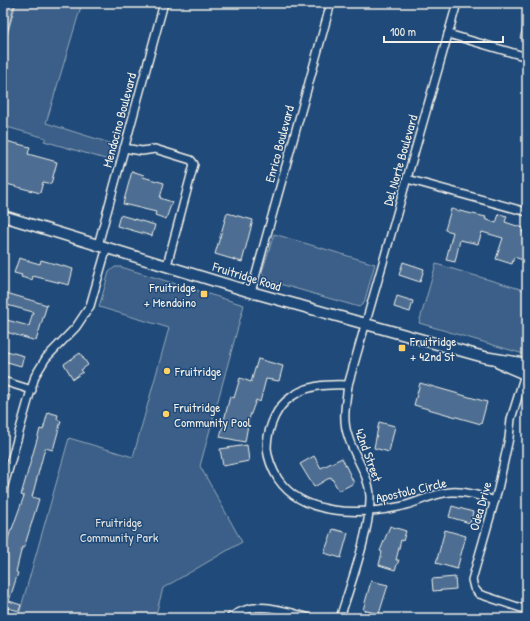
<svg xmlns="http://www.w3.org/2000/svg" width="530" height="621" font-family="'Patrick Hand',sans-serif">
<rect width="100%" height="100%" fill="#1f4a7a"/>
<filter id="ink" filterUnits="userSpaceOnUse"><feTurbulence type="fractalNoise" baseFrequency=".025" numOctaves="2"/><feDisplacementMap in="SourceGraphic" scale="8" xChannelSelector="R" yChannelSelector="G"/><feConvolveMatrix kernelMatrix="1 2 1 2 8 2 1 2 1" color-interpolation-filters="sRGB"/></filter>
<g filter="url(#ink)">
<g fill="#3a5f88" stroke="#97a8b8">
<path d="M16,3H82L46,123L116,145L112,161L44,141L46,138L3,126V50Z"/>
<path d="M274,234L375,264L364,303L359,307L266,280L262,272Z"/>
<path d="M436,264L527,291V355L419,323Z"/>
<path d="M115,267H121L244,305L200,466L242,542L163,588L155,618H18L69,438L133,457L169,328L99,307L109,272Z"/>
</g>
<g fill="#4d6e92" stroke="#f4f1e8">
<path d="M8,3H15L5,40H3V19Z"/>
<path d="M525,20H527V40L520,38Z"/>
<path d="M6,141L30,147L28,154L57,162L51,184L43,182L40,193L3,183V154Z"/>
<path d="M132,171L144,175L143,177L164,183L160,198L172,202L166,219L155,215L156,212L123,204Z"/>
<path d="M451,209L486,217L485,219L496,223L499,214L507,216L505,222L523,228L522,232L527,233V248L523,260L514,257L512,264L496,259L503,238L482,232L478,244L460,240L455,262L446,260L453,232L445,230Z"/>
<path d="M227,213L253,220L242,262L215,254Z"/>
<path d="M120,215L155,225L152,236L117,226Z"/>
<path d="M19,258L40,264L41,260L73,269L69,285L33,276L32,280L21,277L22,275L14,273Z"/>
<path d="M403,262L424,269L420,282L399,275Z"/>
<path d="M3,292L47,305L36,341L3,331V319L29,326L33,312L3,304Z"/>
<path d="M397,296L413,301L410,312L394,307Z"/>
<path d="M7,351L24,356L21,366L4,361Z"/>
<path d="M80,353L88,365L81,370L83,372L73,379L64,364Z"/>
<path d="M258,359L283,366L279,381L266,379L260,402L256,400L249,419L245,442L220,437L230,396L234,398L240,378L251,382Z"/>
<path d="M420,383L487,402L481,424L414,405Z"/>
<path d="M3,393L10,395L5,414L3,413Z"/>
<path d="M48,412L58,415L57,419L61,421L53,450L45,448L32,497L39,499L24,548L22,547L16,572L18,573L9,601L21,605L19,611L8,608L6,618H3V556L11,529H12L24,496L21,495L40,429L43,430Z"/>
<path d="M379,422L395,426L389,452L374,448Z"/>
<path d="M247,445L249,461L223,466L220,449Z"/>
<path d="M314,456L321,468L342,458L354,483L339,491L331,477L314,487L300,464Z"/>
<path d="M452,506L473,512L470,523L449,517Z"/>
<path d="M390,526L406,531L403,541L401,540L396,560H399L395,570L379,565L382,552L380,551Z"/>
<path d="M333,529L348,533L341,558L324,553Z"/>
<path d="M445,530L466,536L457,569L436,563Z"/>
<path d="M455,577L456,589L433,591L432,579Z"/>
<path d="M371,581L388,585L379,614L363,610Z"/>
</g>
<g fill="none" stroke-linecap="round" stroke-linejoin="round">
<defs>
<g id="street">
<path d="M448,34L527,57"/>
<path d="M124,148L142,151L155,149L191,160L194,164L167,265"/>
<path d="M407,179L527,212"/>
<path d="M98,245L164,3"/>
<path d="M251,292L331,3"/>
<path d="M525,374L511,419L509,438L498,489L472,580L474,588L479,594L527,610"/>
<path d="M3,381L32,390"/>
<path d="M348,385C325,384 304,385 286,401C274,412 267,432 267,448C268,460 272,469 278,479C303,516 359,515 398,507C416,504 432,493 451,492C466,491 480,496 495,501"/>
<path d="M3,489L35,376L46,358L76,327L90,306L107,247"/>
<path d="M230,618C254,599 283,610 309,618"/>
<path d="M340,618C350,586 371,529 370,496C369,474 354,457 348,436C342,420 346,402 348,385L457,3"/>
</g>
<g id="secondary">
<path d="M3,216L251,292L484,357L527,364"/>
<path d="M499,363L527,375"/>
</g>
</defs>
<use href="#street" stroke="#f4f1e8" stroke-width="10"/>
<use href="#secondary" stroke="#f4f1e8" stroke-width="13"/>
<use href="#street" stroke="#1f4a7a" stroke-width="7"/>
<use href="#secondary" stroke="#1f4a7a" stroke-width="10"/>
</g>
</g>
<g fill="#ffd166" stroke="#1f4a7a" stroke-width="1.5">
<rect x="200" y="290" width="8" height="8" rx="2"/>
<rect x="398" y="344" width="8" height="8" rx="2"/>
<circle cx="167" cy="371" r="4"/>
<circle cx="166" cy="414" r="4"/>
</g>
<g text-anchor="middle" stroke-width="3" stroke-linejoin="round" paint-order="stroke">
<g font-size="13" fill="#f4f1e8" stroke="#1f4a7a">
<text transform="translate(119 120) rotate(-75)" y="5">Mendocino Boulevard</text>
<text transform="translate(279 144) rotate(-75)" y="5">Enrico Boulevard</text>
<text transform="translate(400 160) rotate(-74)" y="5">Del Norte Boulevard</text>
<text transform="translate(247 276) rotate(17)" y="5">Fruitridge Road</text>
<text transform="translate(369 455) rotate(70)" y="5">42nd Street</text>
<text transform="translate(411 490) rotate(-13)" y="5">Apostolo Circle</text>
<text transform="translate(480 506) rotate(-74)" y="5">Odea Drive</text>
</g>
<g font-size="13" fill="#f4f1e8" stroke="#1f4a7a" text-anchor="start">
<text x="196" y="292" text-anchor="end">Fruitridge<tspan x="196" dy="15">+ Mendoino</tspan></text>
<text x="410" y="346">Fruitridge<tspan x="410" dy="15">+ 42nd St</tspan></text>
<text x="175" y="376">Fruitridge</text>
<text x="174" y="412">Fruitridge<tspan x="174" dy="15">Community Pool</tspan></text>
</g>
<g font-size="13" fill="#e1e2de" stroke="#1f4a7a">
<text x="119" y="527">Fruitridge<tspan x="119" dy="15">Community Park</tspan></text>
</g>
</g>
<rect width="530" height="621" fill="none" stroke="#1f4a7a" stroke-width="16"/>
<rect x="8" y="8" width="514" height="605" fill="none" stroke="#f4f1e8" stroke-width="1.5" filter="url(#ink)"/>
<path d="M384 36v6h119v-6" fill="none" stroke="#f4f1e8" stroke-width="2"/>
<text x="390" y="36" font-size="12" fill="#f4f1e8" stroke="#1f4a7a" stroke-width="3" paint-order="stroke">100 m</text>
</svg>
